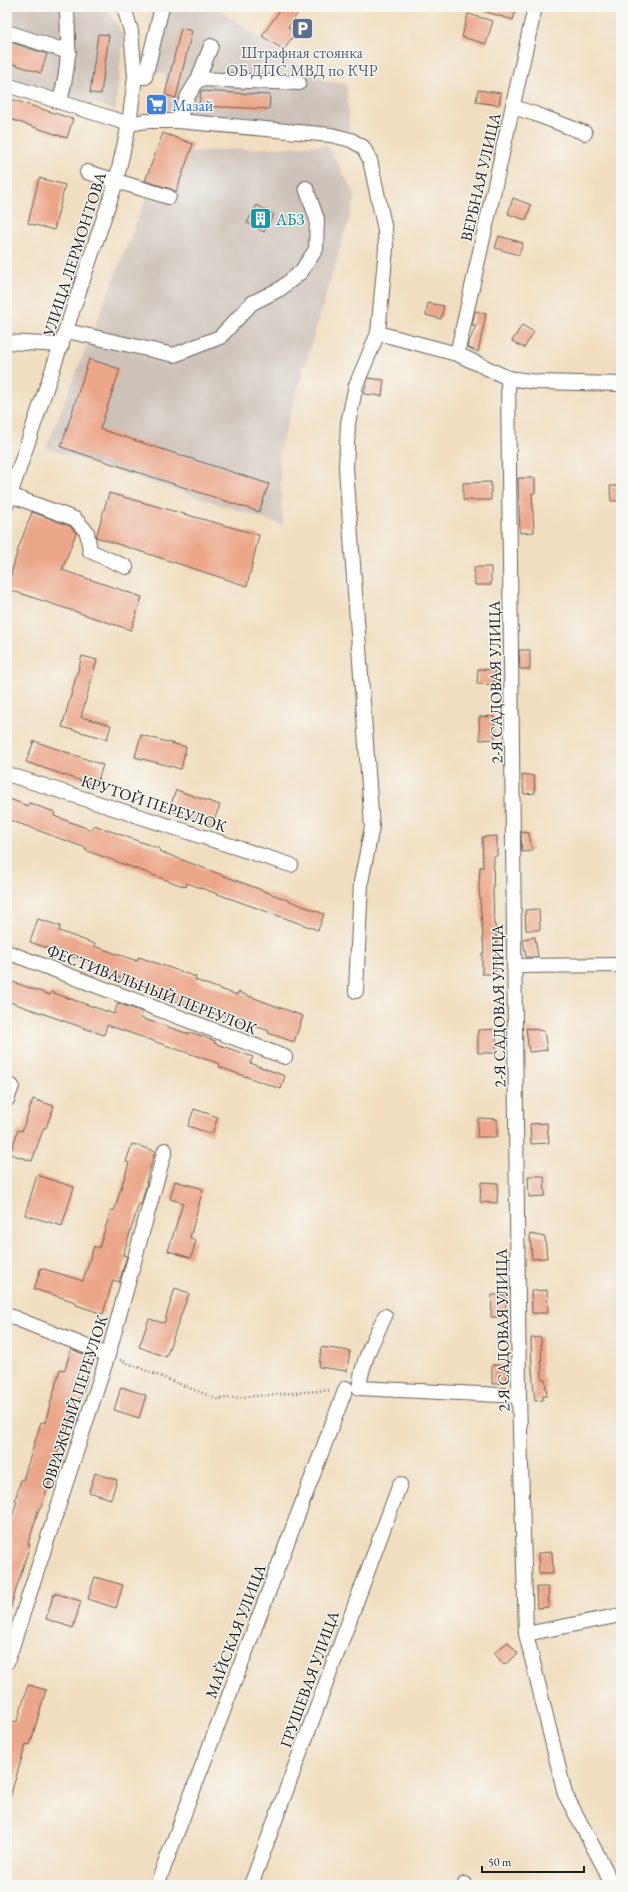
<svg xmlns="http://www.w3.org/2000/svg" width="628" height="1892" font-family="'EB Garamond',serif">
<rect width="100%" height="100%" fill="#f6f6f2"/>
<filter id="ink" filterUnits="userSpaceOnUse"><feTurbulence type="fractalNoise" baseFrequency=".025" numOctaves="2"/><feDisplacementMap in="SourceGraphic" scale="8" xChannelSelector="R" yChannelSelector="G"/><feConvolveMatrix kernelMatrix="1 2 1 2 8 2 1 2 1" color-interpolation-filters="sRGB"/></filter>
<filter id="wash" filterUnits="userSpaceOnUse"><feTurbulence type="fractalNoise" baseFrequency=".012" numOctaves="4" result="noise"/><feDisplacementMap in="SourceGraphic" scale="16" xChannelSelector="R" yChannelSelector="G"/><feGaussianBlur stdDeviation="0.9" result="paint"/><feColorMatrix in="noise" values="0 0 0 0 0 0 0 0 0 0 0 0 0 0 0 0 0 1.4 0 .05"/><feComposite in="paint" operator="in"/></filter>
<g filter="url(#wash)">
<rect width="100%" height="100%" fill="#f1dec0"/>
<g fill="#cdc2b9">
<path d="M7,7H106L124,36L115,110L7,76Z"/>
<path d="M167,7H215L276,50L327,82H346L350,131L240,116L220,118L167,111L165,73H155Z"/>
<path d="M327,145L356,196L279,451L283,525L46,448L164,153Z"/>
</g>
<g id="blocks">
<g fill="#eca78a">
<path d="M282,7H302L288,27L295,33L284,50L262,36Z"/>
<path d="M480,7H506L516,10L513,20L480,10Z"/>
<path d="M468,14L493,21L486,44L462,37Z"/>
<path d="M181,28L192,31L176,98L165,95Z"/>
<path d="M98,34L109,35L101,94L90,93Z"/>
<path d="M7,41L47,54L41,73L7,62Z"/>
<path d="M478,90L501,93L499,105L476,102Z"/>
<path d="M201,91L270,95L269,109L199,106Z"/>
<path d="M7,98L73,119L67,138L7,118Z"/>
<path d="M163,133L193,144L176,192L171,189L145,181Z"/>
<path d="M39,178L65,185L54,230L28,223Z"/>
<path d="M513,198L531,205L526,220L508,214Z"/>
<path d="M257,205L274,215L264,232L247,223Z"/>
<path d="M499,236L523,243L519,255L495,248Z"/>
<path d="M428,303L444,306L441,319L426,315Z"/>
<path d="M475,311L486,314L478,352L467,347L476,325H472Z"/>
<path d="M522,325L534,332L524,348L512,341Z"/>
<path d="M89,359L120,369L100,429L269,484L259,512L61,447Z"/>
<path d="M368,378L384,380L382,396L364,394Z"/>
<path d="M518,478H535V493H532L534,532L520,533Z"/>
<path d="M491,482V500H463V483Z"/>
<path d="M610,486H621V501H611Z"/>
<path d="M109,493L259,535L247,586L96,537Z"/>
<path d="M32,512L70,526L76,533L62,570L142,597L131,630L7,589L18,549Z"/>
<path d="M474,567H491V585H475Z"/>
<path d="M519,650H530V669H520Z"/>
<path d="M82,656L97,660L81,717L111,725L107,739L62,727Z"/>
<path d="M478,669L495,670L494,685L477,684Z"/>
<path d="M494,716L495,739L480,740L479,717Z"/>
<path d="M141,735L186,747L181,769L135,757Z"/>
<path d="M34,741L103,765L96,786L26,762Z"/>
<path d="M522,774L534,776L535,793L524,794Z"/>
<path d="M176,790L220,805L212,825L169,810Z"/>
<path d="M7,798L28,806L29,803L55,812L54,816L92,830L94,825L160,849L159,851L324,914L318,930L187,883L186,887L161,878L85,850L86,848L7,819Z"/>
<path d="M521,832L529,833L532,851L522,852Z"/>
<path d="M497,836V856H494L493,894L494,925H495L497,943H496L495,974H482V953H484L479,886L480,867H483L482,837Z"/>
<path d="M539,909L540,930H526L525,910Z"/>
<path d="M38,919L60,926L59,931L95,944L94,946L137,961L139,957L196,977L195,980L237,995L238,992L303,1016L294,1042L268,1033L269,1031L218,1013V1015L162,997L163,993L98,970L99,966L30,942Z"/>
<path d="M535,937L538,957H526L523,939Z"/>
<path d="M7,980L50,995L51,992L114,1014L118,1003L143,1012L141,1018L189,1034L190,1032L215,1041L214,1043L253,1057L250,1063L285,1076L281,1089L219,1067L220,1064L107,1025L104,1035L7,1001Z"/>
<path d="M526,1028L544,1031L547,1050L529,1052Z"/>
<path d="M496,1029V1053H478V1030Z"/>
<path d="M33,1099L54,1106L46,1128L44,1127L32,1161L10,1154L18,1130L22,1131Z"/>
<path d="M194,1109L218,1117L212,1134L188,1126Z"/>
<path d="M478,1118L497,1119V1137H477Z"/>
<path d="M547,1123L549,1143L531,1144L530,1124Z"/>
<path d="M132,1144L155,1151L146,1182H147L141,1205L139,1204L123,1255L127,1256L119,1282L113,1280L103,1314L76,1305V1302L34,1289L41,1268L83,1281L94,1246L99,1248L111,1210L114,1211L129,1163L126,1162Z"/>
<path d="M37,1175L74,1187L62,1226L25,1215Z"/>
<path d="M528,1176H544L545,1196L529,1197Z"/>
<path d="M175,1181L203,1189L190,1238L196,1240L191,1258L168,1251L183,1203L170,1199Z"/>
<path d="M481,1182L498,1183L497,1203L480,1202Z"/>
<path d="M530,1234L545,1237L547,1258L532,1259Z"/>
<path d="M175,1288L189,1293L166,1357L139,1347L149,1319L164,1323Z"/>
<path d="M547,1290L548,1313H532L531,1291Z"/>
<path d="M492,1295H506V1317H491Z"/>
<path d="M541,1337L542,1379H545L547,1396H543V1400L535,1401L532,1370L531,1338Z"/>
<path d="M321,1347L350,1351L347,1371L319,1367Z"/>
<path d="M71,1349L93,1358L81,1399L78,1398L70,1423L67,1422L56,1458L59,1459L53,1478L51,1477L41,1508H39L28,1544H30L10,1609L7,1608V1532L17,1501L15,1500L21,1479L23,1480L41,1422L45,1423L60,1369L65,1370Z"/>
<path d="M492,1365H506V1383L492,1384Z"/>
<path d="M121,1387L146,1395L139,1418L114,1410Z"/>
<path d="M95,1473L117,1480L111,1499L89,1492Z"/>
<path d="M552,1552L553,1574H539L538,1553Z"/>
<path d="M95,1577L123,1585L116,1608L88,1599Z"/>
<path d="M536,1587H548L549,1607L537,1608Z"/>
<path d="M54,1593L81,1601L73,1628L46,1619Z"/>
<path d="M508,1642L518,1654L504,1665L494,1653Z"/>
<path d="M28,1685L46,1690L30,1745L26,1744L10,1797L7,1796V1729L10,1720L17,1722Z"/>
</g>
</g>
</g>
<g filter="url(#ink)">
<use href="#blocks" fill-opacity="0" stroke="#676055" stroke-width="1"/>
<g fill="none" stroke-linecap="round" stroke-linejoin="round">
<defs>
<g id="minor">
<path d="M7,32L69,52"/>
<path d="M135,77H145L162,7"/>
<path d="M198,79L211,46"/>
<path d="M7,85L129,124L146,121H178L331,135L351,140L363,147L370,160L385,230L386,248L378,333L457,354L508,378L536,382L621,384"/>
<path d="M60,101C69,67 69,47 67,12L65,7"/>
<path d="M513,107L535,114L585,133"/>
<path d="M178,121L188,96L198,79L299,83"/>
<path d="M87,172L169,197"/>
<path d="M67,331L174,355L220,337L252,303L280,289L301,272L316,249L317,219L306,188"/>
<path d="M7,342L62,345"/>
<path d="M457,354L535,7"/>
<path d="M508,378L519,1396L526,1634L565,1794L605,1869L611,1885"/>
<path d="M10,495L75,519L87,532L90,551L126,567"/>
<path d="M7,504L116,182L129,124L135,77L131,31L124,7"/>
<path d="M7,774L291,865"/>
<path d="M7,952L285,1057"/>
<path d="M514,966L621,965"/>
<path d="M356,991L361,882L372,827L346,468L348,423L356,385L378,333"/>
<path d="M7,1100L12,1086"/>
<path d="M7,1315L108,1355"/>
<path d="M385,1316C373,1340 362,1362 359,1388L519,1396"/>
<path d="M526,1634L621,1615"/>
<path d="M7,1662L108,1355L165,1150"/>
<path d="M157,1885L346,1388"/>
<path d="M251,1885L400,1484"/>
<path d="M465,1885V1884"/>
</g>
</defs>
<use href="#minor" stroke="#676055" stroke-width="16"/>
<path stroke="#676055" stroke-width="2.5" stroke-dasharray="1 3" stroke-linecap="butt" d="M120,1360L217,1399L331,1390"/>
<use href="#minor" stroke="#fff" stroke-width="14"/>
</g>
</g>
<defs>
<symbol id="parking-square" viewBox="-11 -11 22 22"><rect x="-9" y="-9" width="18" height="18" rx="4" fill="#5c6f8a" stroke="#f6f6f2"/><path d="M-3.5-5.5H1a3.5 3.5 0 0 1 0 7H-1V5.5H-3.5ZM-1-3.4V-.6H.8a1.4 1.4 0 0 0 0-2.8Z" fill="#fff"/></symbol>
<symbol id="supermarket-square" viewBox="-11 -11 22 22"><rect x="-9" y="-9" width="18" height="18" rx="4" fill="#3f7fe0" stroke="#f6f6f2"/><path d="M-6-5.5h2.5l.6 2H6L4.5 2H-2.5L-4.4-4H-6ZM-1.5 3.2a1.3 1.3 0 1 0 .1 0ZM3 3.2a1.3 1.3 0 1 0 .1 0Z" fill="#fff"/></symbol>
<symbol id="building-square" viewBox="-11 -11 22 22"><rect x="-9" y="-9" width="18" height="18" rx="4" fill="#0f9aa8" stroke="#f6f6f2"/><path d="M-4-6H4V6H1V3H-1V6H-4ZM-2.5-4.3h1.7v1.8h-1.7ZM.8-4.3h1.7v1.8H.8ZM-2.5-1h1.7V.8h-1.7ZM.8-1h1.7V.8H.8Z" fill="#fff"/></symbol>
</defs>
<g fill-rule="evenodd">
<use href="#parking-square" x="290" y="16" width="25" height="25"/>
<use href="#supermarket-square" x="144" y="92" width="25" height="25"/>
<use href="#building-square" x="248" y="206" width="25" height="25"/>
</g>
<g text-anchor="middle" stroke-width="3" stroke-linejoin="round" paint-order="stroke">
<g font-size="16" fill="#4e5e75" stroke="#f6f6f2">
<text x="302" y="58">Штрафная стоянка<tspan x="302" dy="18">ОБ ДПС МВД по КЧР</tspan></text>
</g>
<g font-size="16" fill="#366cbe" stroke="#f6f6f2" text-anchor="start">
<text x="172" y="111">Мазай</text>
</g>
<g font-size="16" fill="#1c1c1c" stroke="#f6f6f2">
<text transform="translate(480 177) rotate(-77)" y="6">ВЕРБНАЯ УЛИЦА</text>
<text transform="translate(74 254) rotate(-72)" y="6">УЛИЦА ЛЕРМОНТОВА</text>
<text transform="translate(495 682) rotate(-91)" y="6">2-Я САДОВАЯ УЛИЦА</text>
<text transform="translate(154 803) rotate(18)" y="6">КРУТОЙ ПЕРЕУЛОК</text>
<text transform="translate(152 989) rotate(21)" y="6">ФЕСТИВАЛЬНЫЙ ПЕРЕУЛОК</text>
<text transform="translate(498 1006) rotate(-91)" y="6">2-Я САДОВАЯ УЛИЦА</text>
<text transform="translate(502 1330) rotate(-91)" y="6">2-Я САДОВАЯ УЛИЦА</text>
<text transform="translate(74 1402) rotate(-72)" y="6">ОВРАЖНЫЙ ПЕРЕУЛОК</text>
<text transform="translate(235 1631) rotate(-69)" y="6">МАЙСКАЯ УЛИЦА</text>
<text transform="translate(309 1679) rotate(-70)" y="6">ГРУШЕВАЯ УЛИЦА</text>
</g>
<g font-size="16" fill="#0d838f" stroke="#f6f6f2" text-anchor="start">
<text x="276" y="225">АБЗ</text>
</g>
</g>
<rect width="628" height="1892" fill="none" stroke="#f6f6f2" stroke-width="24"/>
<path d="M482 1866v6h102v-6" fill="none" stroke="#1c1c1c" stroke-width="2"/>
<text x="488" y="1866" font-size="12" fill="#1c1c1c" stroke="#f6f6f2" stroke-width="3" paint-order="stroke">50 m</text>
</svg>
